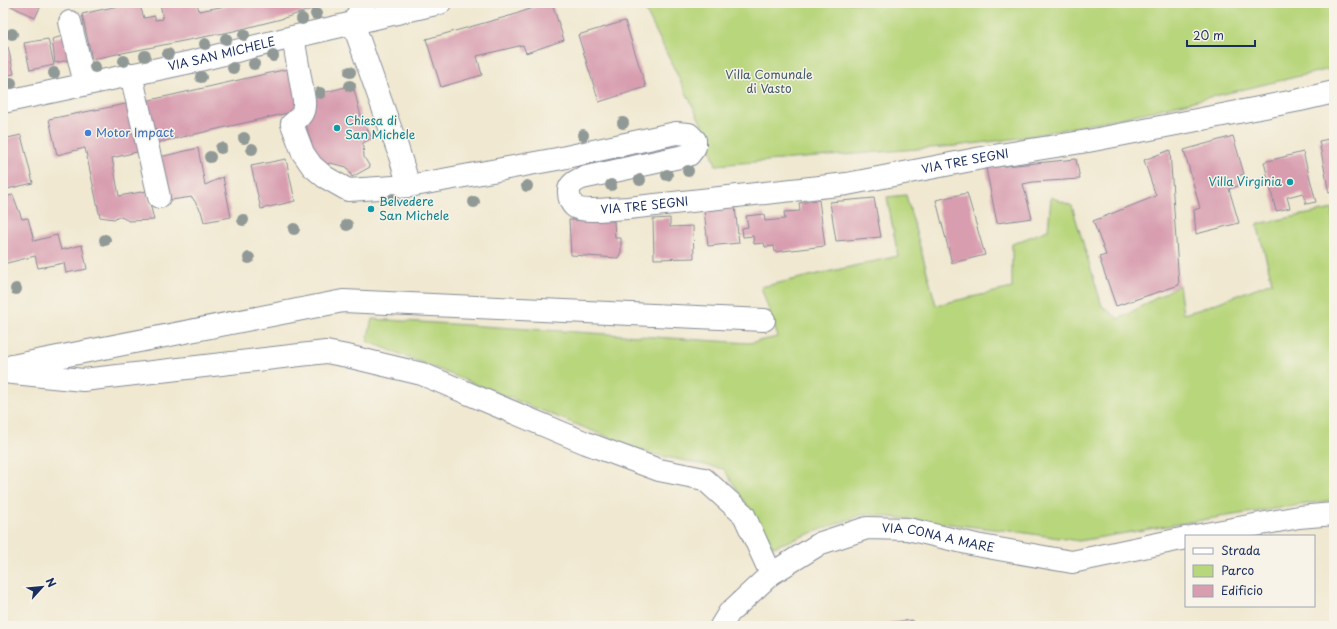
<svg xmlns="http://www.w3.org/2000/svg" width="1337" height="629" font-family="'Playpen Sans',sans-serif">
<rect width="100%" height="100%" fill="#f7f3e8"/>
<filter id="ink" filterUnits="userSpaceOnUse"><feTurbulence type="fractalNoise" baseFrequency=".025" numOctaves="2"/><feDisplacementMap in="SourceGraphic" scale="8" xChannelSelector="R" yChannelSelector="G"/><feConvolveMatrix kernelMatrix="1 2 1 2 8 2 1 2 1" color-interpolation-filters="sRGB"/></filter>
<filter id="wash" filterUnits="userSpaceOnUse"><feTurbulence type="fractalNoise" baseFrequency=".012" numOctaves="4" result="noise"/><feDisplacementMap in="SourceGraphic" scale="16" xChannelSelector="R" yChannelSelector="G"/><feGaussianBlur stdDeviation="0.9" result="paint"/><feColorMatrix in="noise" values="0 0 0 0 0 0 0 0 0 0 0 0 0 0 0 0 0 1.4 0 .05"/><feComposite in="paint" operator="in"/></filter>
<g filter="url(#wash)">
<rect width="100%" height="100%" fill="#f0e8d0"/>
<g fill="#b8d67c" stroke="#6a826d">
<path d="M642,3H1334V68L1126,117L1020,138L955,146L716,165L703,127Z"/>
<path d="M906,195L936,305L1012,288V244L1048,230L1051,197L1072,206L1102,306L1119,319L1179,285L1183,314L1198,310L1272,282L1257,224L1333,209L1334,500L1220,517L1079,541L1019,532L864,514L773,547L724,469L648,453L367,341L372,319L749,343L778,337L761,287L898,256L887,197Z"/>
</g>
<g id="blocks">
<g fill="#d89eb0">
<path d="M5,3H42L35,18Z"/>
<path d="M131,3H139L144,18L155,16V20L163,19L160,3H197L199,11L242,3H331L281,19L234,31L92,59L82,14Z"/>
<path d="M546,3H552L564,40L526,53L523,45L477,56L482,75L441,87L426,39L513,15Z"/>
<path d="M625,21L646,87L599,102L578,35Z"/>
<path d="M71,34L77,58L55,63L52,39Z"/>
<path d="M48,39L54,65L30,70L24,43Z"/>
<path d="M8,47L14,74L3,76V48Z"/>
<path d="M292,68L301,110L156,143L146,101Z"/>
<path d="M353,85L361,117L372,138L363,143L364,157L370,167L352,177L347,167L330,163L324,166L311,146L305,119L311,96Z"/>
<path d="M131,103L141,151L112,158L119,196L147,191L154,220L129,221L119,216L114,219L100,217L85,148L57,155L49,119Z"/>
<path d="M21,135L33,183L3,190V139Z"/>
<path d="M1233,136L1244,174L1238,176L1241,185L1229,189L1239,223L1196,234L1194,210L1200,208L1184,150Z"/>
<path d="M1334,138V191L1329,193L1319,141Z"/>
<path d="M198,148L205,185L223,177L231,217L204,222L201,211L192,197L171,200L160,157Z"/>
<path d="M1170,150L1179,285L1116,306L1099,257L1106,255L1093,221L1156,196L1144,160Z"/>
<path d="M1303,152L1316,202L1306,204L1303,193L1287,197L1290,208L1276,211L1264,162Z"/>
<path d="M286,159L295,201L261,209L251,166Z"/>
<path d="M1076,159L1080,179L1033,182L1023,184L1032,218L997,223L986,168Z"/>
<path d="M967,193L985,255L952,263L936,200Z"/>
<path d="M13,195L22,219L28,218L34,241L57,235L61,250L82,245L87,269L66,273L64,263L38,268L35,256L3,264V197Z"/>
<path d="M874,198L881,237L836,241L830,202Z"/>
<path d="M819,200L825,246L775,252L774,246L765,247L764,243L754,244L753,236L743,237L742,228L748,227L746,216L764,214L765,221L785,219L784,212L800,211L799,203Z"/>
<path d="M735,207L739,243L708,246L704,210Z"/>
<path d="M670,218V227L693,226L694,258L654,259L653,219Z"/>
<path d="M569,220L614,221L615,238H621V252L618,258L571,255Z"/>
<path d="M912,620L913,626H874L873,625Z"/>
</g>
</g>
</g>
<g filter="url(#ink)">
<use href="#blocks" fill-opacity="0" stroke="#868c97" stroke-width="1"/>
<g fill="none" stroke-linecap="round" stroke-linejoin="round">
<defs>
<g id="minor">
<path d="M364,3L353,23L398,150L409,186"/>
<path d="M70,22L85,84"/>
<path id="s1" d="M293,37L304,100C305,113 301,116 292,124L303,153L312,166L325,177L348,190L409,186L437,181L557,159L676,133L689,134L695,140V147L689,155L582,178C575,181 568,185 569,193C569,198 571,204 575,207C584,213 617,208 628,208L847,184L987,157L1088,141L1300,100L1334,92"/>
<path d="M131,74L159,197"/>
<path id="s2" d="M3,102L191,62L293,37L440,3"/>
<path d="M12,366L343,301L764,320"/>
<path d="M3,372L83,380L326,352L347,356L422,374L586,443L659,470L704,479L744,515L771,574"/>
<path d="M1195,536L1299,517L1334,514"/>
<path id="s3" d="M721,626L729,613L771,574L821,543L867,528L908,529L976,545L1072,562L1186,538"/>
</g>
</defs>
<use href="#minor" stroke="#868c97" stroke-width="24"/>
<use href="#minor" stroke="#fff" stroke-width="22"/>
</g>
<g fill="#909996">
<circle cx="316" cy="14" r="6"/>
<circle cx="302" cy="19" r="6"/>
<circle cx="12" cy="34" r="6"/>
<circle cx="244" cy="35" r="6"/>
<circle cx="226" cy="39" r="6"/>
<circle cx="205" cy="44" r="6"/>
<circle cx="168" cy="54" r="6"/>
<circle cx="145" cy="56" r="6"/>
<circle cx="273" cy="56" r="6"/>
<circle cx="124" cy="61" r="6"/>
<circle cx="254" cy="64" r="6"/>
<circle cx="95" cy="67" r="6"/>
<circle cx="233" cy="68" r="6"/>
<circle cx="350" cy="72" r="6"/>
<circle cx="54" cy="73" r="6"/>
<circle cx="201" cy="77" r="6"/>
<circle cx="11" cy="83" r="6"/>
<circle cx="350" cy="86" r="6"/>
<circle cx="320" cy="93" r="6"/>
<circle cx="623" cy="123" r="6"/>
<circle cx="583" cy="135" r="6"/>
<circle cx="244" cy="138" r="6"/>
<circle cx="221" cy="148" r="6"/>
<circle cx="252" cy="149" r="6"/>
<circle cx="210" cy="157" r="6"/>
<circle cx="688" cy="171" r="6"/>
<circle cx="667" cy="175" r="6"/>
<circle cx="640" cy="180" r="6"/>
<circle cx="611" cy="185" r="6"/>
<circle cx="527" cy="186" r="6"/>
<circle cx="393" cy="199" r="6"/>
<circle cx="474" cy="202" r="6"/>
<circle cx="243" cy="220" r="6"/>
<circle cx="347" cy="225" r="6"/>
<circle cx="294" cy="229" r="6"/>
<circle cx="105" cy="240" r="6"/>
<circle cx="249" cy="258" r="6"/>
<circle cx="16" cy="289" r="6"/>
</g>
</g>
<g fill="#0f9aa8" stroke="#f7f3e8" stroke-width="1.5">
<circle cx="337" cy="128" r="4"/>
<circle cx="1290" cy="182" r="4"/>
<circle cx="371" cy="209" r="4"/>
</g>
<circle fill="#3f7fe0" stroke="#f7f3e8" stroke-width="1.5" cx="88" cy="133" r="4"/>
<g text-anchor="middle" stroke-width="3" stroke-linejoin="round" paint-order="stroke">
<g font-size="12" fill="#1b2f5e" stroke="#f7f3e8">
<text dy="4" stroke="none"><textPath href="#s2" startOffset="224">VIA SAN MICHELE</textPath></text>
<text dy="4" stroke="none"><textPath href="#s1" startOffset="1095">VIA TRE SEGNI</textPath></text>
<text dy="4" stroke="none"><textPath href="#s1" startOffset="771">VIA TRE SEGNI</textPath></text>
<text dy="4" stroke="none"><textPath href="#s3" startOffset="252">VIA CONA A MARE</textPath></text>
</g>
<g font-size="12" fill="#425966" stroke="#f7f3e8">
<text x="769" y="79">Villa Comunale<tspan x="769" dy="14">di Vasto</tspan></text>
</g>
<g font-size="12" fill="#0d838f" stroke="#f7f3e8" text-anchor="start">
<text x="345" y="125">Chiesa di<tspan x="345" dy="14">San Michele</tspan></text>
<text x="1282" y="186" text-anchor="end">Villa Virginia</text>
<text x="379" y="206">Belvedere<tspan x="379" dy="14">San Michele</tspan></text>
</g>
<g font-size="12" fill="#366cbe" stroke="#f7f3e8" text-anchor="start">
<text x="96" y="137">Motor Impact</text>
</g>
</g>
<rect width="1337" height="629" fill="none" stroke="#f7f3e8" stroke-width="16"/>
<rect x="1185" y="535" width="130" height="72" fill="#f7f3e8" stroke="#9fa5b1"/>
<rect x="1193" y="548" width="20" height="6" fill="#ffffff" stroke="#9fa5b1"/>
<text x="1221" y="555" font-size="12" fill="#1b2f5e">Strada</text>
<rect x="1193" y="565" width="20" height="12" fill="#b8d67c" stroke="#9fa5b1"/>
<text x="1221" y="575" font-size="12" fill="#1b2f5e">Parco</text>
<rect x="1193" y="585" width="20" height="12" fill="#d89eb0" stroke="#9fa5b1"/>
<text x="1221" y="595" font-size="12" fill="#1b2f5e">Edificio</text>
<g transform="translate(42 587) rotate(63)" stroke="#f7f3e8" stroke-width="3" paint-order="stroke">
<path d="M0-3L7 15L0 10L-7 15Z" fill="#1b2f5e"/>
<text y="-6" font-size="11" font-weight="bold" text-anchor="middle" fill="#1b2f5e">N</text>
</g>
<path d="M1187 40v6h68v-6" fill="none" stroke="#1b2f5e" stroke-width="2"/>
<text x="1193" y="40" font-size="12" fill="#1b2f5e" stroke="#f7f3e8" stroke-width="3" paint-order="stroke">20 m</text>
</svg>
